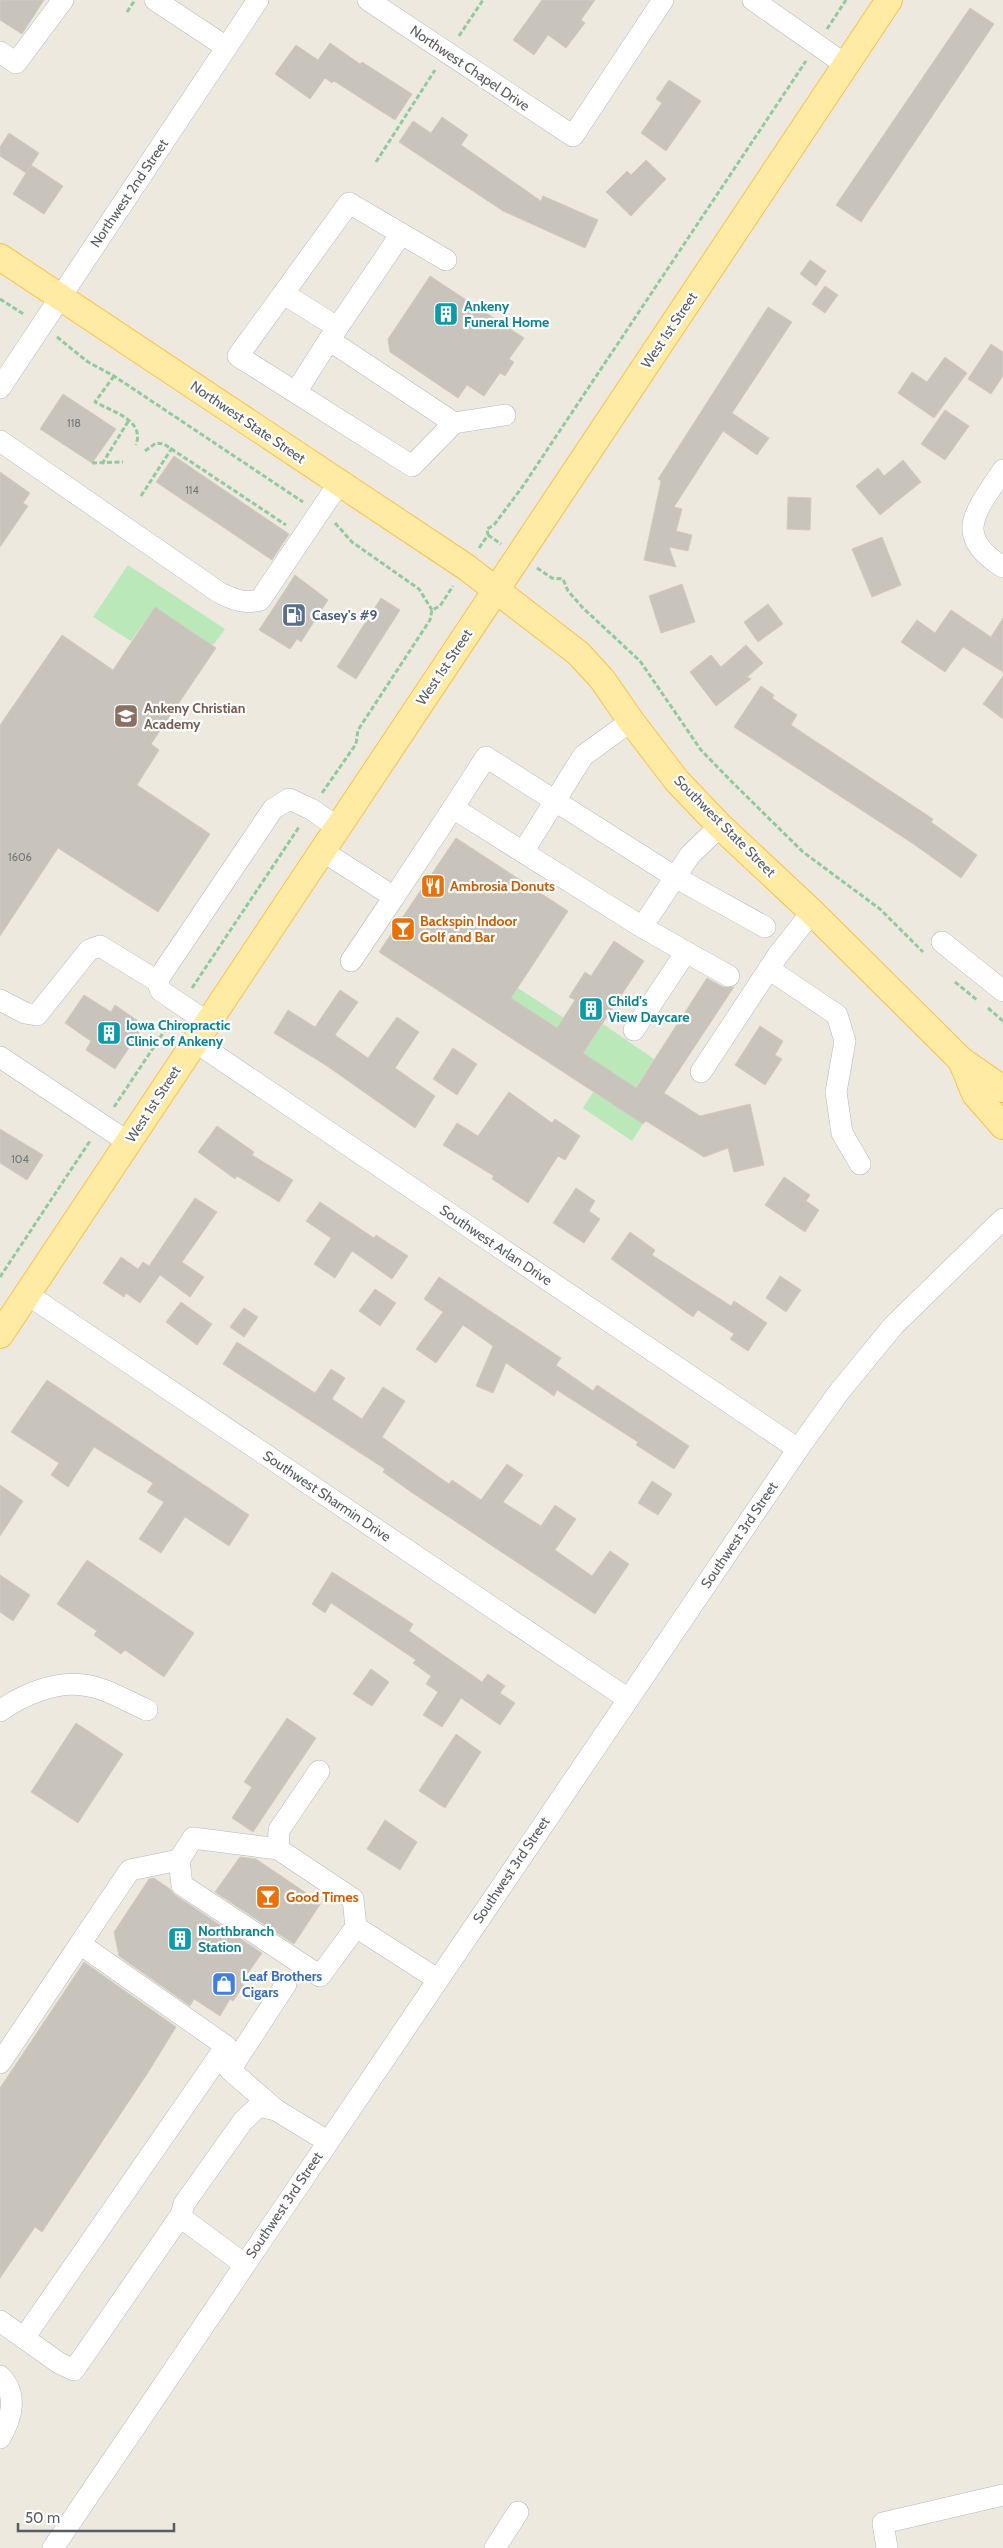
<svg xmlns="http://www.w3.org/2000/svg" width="1003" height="2548" font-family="Cabin,sans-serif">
<rect width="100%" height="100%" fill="#ede9df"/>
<g fill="#bbe8b9">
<path d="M128,565L225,629L214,644L211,645L155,607L131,641L93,617Z"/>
<path d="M518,988L564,1018L557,1029L511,998Z"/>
<path d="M603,1024L654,1059L621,1110L643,1124L632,1141L583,1108L593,1092L596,1094L611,1072L583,1053Z"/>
</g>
<g fill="#c8c4bc" stroke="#d2cbbd">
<path d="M0,0H44L22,34L0,20Z"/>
<path d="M542,0H595L581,20L585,23L566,48L548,35L534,55L513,40Z"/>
<path d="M970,8L994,24L861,222L836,205Z"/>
<path d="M330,43L360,64L362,62L412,94L395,120L334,81L332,83L325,78L310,99L275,74L296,45L318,60Z"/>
<path d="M669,80L701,101L666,151L641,133L662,103L656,99Z"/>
<path d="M442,117L468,135L461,145L541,201L543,196L598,220L585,248L503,211L399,142L413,121L431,133Z"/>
<path d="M9,133L39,153L26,173L0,156V147Z"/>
<path d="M646,160L666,179L631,216L606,192L627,171L631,175Z"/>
<path d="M31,165L63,186L44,214L13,194Z"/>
<path d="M810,260L826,271L816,286L800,274Z"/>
<path d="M430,276L524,338L509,359L514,362L505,376L500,373L484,396L467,385L458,398L390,352L388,339Z"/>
<path d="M825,286L838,295L825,313L812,304Z"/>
<path d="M768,307L792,322L732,413L769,438L757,455L723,431L674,507L682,509L676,531L692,535L688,551L669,547L676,567L644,560L661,481L658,479Z"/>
<path d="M991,344L1003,352V376L991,394L968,379Z"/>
<path d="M945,357L967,373L934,418L898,393L912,372L927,382Z"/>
<path d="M63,394L116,429L92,463L40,429Z"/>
<path d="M945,410L969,426L945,460L921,444Z"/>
<path d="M174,456L289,534L272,560L156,482Z"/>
<path d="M903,460L921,482L880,515L856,486L878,468L884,476Z"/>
<path d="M0,472L30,493L23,503L28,506L0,547Z"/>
<path d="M788,497L811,498L810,530L787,529Z"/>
<path d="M882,537L901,585L872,597L852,549Z"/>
<path d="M295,575L328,600L301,642L297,639L290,649L259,630Z"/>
<path d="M682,584L695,622L661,633L649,596Z"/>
<path d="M381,598L400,610L356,679L337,667Z"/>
<path d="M768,604L783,624L758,642L744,622Z"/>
<path d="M155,607L216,648L151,744L159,750L137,785L210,834L158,912L58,848L0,936V725L62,635L113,670Z"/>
<path d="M951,610L991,637L1003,618V672L963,647L945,672L901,642L917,620L935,633Z"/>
<path d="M746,645L763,663L747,677L751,679L716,706L690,672L711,655L721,667Z"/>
<path d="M1003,676V719L983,704Z"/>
<path d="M761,686L774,695L772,698L797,715L791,725L933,819L931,822L977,855L961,878L915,845L734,727Z"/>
<path d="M456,838L568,911L511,998L557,1028L575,1000L569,997L585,972L591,976L614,941L644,961L583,1053L636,1088L707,978L723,987H734L664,1093L700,1116L750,1104L764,1165L734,1172L728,1148L704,1157L646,1121L643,1124L379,952Z"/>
<path d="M340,990L358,1002L335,1035L368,1058L397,1017L419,1032L395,1068L435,1096L415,1128L327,1066L274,1033L288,1010L315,1027Z"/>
<path d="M84,995L111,1012L115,1005L144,1025L115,1069L86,1050L91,1041L65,1023Z"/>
<path d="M760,1026L783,1041L775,1055L782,1059L765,1085L735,1065Z"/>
<path d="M453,1048L477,1064L457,1095L433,1079Z"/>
<path d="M509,1092L552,1123L555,1119L580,1136L565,1160L558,1156L528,1203L492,1179L494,1176L443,1145L457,1123L478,1136Z"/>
<path d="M217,1126L254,1152L252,1155L293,1180L279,1202L237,1176L235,1179L198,1152Z"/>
<path d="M0,1129L43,1155L27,1180L0,1163Z"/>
<path d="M784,1177L810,1195L806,1201L819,1210L805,1232L765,1205Z"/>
<path d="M576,1188L595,1201L589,1211L600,1219L584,1243L553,1223Z"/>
<path d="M195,1198L217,1212L182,1262L204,1277L190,1297L160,1275L140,1303L126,1293L124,1297L103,1283L121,1257L138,1269L143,1262L149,1266Z"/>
<path d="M320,1202L374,1238L376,1235L408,1256L392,1279L352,1251L335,1278L314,1264L331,1238L306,1221Z"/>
<path d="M630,1232L655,1250L652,1255L731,1306L734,1301L767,1323L748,1351L730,1339L734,1334L698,1310L693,1317L611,1259Z"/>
<path d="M780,1276L801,1290L786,1312L766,1298Z"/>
<path d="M439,1277L561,1358L556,1365L593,1391L597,1385L689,1446L674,1469L636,1445L638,1442L557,1390L554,1396L506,1363L493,1393L476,1386L493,1346L463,1325L436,1363L416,1349L443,1312L424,1299Z"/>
<path d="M375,1289L396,1303L380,1326L359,1311Z"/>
<path d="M181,1302L212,1324L197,1345L166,1322Z"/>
<path d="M244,1308L258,1317L244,1337L230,1327Z"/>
<path d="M237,1342L315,1393L331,1369L345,1378L332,1399L362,1419L383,1387L405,1401L382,1437L449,1484L452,1480L481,1500L507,1464L523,1475L503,1502L541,1526L555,1505L576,1519L555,1550L592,1576L610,1551L629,1564L595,1614L414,1494L383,1472L385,1469L223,1364Z"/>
<path d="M47,1380L249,1515L229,1546L185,1517L161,1553L139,1539L164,1502L147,1492L153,1483L94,1447L68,1487L51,1475L59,1463L11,1432Z"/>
<path d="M652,1481L672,1494L658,1515L638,1503Z"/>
<path d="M0,1485L23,1501L0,1536Z"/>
<path d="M87,1560L194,1633L164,1677L125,1650L121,1654L94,1635L97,1631L57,1604Z"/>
<path d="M332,1572L413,1624L409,1631L482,1682L488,1674L505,1686L500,1693L515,1703L500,1725L461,1698L442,1727L423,1715L438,1692L426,1684L431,1676L413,1663L416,1660L331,1603L325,1613L312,1604Z"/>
<path d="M0,1575L30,1595L13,1621L0,1612Z"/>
<path d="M371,1669L389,1682L372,1706L353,1694Z"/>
<path d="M287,1718L316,1738L253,1832L232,1818L252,1787L244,1782Z"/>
<path d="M76,1723L123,1754L78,1823L31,1792Z"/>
<path d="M456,1734L481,1752L445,1808L419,1791Z"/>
<path d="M385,1820L417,1842L400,1870L367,1849Z"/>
<path d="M240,1857L256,1859L321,1903L294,1944L215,1892Z"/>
<path d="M154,1878L170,1889L175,1895L262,1953L241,1983L244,1985L233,2001L230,1999L220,2016L194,1999L190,2006L119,1956L114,1932L149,1879Z"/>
<path d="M84,1962L176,2027L149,2071L42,2232L35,2227L0,2278V2088Z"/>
</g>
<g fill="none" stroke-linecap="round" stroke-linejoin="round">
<defs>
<g id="minor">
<path d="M155,0L226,47"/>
<path d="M368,0L573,136L663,0"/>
<path d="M753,0L846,65"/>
<path d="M0,52L16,63L63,0"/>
<path d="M401,234L329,340L454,423L412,466L238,356L349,203L446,260"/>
<path d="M284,294L337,327"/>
<path d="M0,388L258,0"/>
<path d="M296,392L329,340"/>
<path d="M454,423L505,415"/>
<path d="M0,441L220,593C235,600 244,604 260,600L339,483"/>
<path d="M1003,470C977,510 951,535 1003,567"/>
<path d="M453,808L486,757L675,877L765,927"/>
<path d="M321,850L394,897L453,808L642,927L690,855L720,826"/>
<path d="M523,852L583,756L631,721"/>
<path d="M942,942L1003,991"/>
<path d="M686,952L729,976"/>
<path d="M351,961L394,897"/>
<path d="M769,969L837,1015L845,1041L836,1092L842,1133L860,1164"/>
<path d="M0,1000L25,1013L37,1015L89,950L100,946L157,981"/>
<path d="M207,1022L161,991L157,981L273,809L289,799L311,809L337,827"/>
<path d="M634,1030L686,952L642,927"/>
<path d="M194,1041L798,1449"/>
<path d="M0,1057L128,1142"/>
<path d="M701,1072L778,955L812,912"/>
<path d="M27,1294L628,1699"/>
<path d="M0,1711C22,1695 55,1681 83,1685C105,1687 126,1701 147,1710"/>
<path d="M319,1771L279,1830L278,1849L353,1899L356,1927L437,1979"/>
<path d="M278,1849L193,1838L179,1860L182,1885L320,1976L356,1927"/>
<path d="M80,1944L130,1870L179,1860"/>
<path d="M0,2063L80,1944L226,2046L230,2070L276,2110"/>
<path d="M230,2070L286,1984"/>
<path d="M244,2264L183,2219L181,2215L184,2204L243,2121L259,2106L276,2110L327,2141"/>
<path d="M0,2321L59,2363L74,2370L181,2215"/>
<path d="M24,2338L226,2046"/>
<path d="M0,2376C18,2394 12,2418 0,2438"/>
<path d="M53,2548L798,1449L839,1392L894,1325L1003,1219"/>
<path d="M495,2548L518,2512"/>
<path d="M887,2548L883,2523L1003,2495"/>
</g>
<g id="major">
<path d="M0,257L466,567L578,653L602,679L631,721L677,781L720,826L812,912L961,1060L1003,1089"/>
<path d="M961,1060L975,1094L1003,1126"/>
<path d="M0,1335L889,0"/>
</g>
</defs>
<use href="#minor" stroke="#b5b9be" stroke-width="22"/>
<use href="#major" stroke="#fec048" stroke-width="28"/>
<g stroke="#92c99e" stroke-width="3" stroke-dasharray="5 2.5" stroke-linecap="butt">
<path d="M127,12L135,0"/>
<path d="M827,29L846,0"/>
<path d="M459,36L483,0"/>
<path d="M376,162L435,70"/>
<path d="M0,299L25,315"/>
<path d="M57,337L88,362L114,376L303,502"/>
<path d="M114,376L95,402C113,412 145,420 136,445"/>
<path d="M145,451L156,443L164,444L286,525"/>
<path d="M92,463L123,462"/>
<path d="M102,464L129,420"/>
<path d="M141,496L172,448"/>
<path d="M335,523L352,542L419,589L432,610"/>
<path d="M488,535L501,544"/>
<path d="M479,548L488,535L487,529L494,525L523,486L806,61"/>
<path d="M537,568L552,578L563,579L568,591L583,608L640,661L701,750L731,781L803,852L880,909L923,952"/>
<path d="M322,793L356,744L358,730L430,620L432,610L440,606L453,586"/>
<path d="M955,982L977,1000"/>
<path d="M192,988L299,827"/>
<path d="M988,1008L1003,1021"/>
<path d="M114,1107L171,1021"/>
<path d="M0,1277L90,1141"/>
</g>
<use href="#minor" stroke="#fff" stroke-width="21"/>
<use href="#major" stroke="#ffeba3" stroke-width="26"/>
</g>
<defs>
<symbol id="building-square" viewBox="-11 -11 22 22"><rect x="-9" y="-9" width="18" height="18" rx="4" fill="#0f9aa8" stroke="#fff"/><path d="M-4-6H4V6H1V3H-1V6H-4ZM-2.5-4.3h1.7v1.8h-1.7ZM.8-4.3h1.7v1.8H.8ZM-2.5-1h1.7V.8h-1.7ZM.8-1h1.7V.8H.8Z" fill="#fff"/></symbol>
<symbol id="fuel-square" viewBox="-11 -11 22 22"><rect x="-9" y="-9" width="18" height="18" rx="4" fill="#5c6f8a" stroke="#fff"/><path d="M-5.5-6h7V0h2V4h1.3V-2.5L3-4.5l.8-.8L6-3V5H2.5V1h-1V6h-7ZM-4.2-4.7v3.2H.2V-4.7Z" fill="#fff"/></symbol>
<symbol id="school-square" viewBox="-11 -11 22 22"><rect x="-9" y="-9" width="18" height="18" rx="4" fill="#8d6e63" stroke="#fff"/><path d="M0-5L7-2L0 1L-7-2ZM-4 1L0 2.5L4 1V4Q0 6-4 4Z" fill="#fff"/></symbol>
<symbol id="restaurant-square" viewBox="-11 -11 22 22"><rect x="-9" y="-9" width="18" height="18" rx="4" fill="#e8710a" stroke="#fff"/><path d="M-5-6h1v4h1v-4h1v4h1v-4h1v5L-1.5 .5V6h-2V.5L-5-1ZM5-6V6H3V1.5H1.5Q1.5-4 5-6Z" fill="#fff"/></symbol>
<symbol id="bar-square" viewBox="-11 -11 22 22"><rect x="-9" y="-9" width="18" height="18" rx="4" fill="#e8710a" stroke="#fff"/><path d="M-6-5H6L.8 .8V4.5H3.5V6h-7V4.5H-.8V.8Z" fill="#fff"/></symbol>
<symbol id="shop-square" viewBox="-11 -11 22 22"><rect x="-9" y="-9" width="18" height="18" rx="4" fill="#3f7fe0" stroke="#fff"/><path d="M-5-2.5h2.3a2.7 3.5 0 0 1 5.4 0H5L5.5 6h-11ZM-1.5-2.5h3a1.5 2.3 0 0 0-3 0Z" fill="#fff"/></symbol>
</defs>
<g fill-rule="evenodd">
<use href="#building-square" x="432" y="300" width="28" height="28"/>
<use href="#fuel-square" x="280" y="601" width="28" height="28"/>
<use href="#school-square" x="112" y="702" width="28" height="28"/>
<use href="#restaurant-square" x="419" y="872" width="28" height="28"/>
<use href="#bar-square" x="389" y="915" width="28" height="28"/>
<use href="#building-square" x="577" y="995" width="28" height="28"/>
<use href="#building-square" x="95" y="1019" width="28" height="28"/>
<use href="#bar-square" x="254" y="1883" width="28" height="28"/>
<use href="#building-square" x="166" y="1925" width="28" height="28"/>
<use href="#shop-square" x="210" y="1970" width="28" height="28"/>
</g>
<g text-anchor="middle" stroke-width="4.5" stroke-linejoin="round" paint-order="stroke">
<g font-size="11" fill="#747778">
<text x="74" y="427">118</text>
<text x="192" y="494">114</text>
<text x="20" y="861">1606</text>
<text x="20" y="1163">104</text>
</g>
<g font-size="14" fill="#585d62" stroke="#fff">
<text transform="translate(470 68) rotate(34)" y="5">Northwest Chapel Drive</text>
<text transform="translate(129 193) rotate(-56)" y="5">Northwest 2nd Street</text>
<text transform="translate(669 330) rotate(-56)" y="5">West 1st Street</text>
<text transform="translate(248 422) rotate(34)" y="5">Northwest State Street</text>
<text transform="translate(444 667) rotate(-56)" y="5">West 1st Street</text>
<text transform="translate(725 826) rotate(45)" y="5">Southwest State Street</text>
<text transform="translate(153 1104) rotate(-57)" y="5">West 1st Street</text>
<text transform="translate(496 1245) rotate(34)" y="5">Southwest Arlan Drive</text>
<text transform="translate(327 1496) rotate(34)" y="5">Southwest Sharmin Drive</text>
<text transform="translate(739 1535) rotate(-56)" y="5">Southwest 3rd Street</text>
<text transform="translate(511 1870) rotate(-56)" y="5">Southwest 3rd Street</text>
<text transform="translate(284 2205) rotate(-56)" y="5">Southwest 3rd Street</text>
</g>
<g font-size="14" font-weight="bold" fill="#0d838f" stroke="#fff" text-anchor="start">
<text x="464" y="311">Ankeny<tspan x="464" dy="16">Funeral Home</tspan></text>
<text x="608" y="1006">Child's<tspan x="608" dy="16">View Daycare</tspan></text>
<text x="126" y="1030">Iowa Chiropractic<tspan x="126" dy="16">Clinic of Ankeny</tspan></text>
<text x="198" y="1936">Northbranch<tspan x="198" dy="16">Station</tspan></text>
</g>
<g font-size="14" font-weight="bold" fill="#4e5e75" stroke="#fff" text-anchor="start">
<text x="312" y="620">Casey's #9</text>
</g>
<g font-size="14" font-weight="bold" fill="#785e54" stroke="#fff" text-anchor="start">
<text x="144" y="713">Ankeny Christian<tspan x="144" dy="16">Academy</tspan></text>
</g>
<g font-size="14" font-weight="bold" fill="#c56008" stroke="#fff" text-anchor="start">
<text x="450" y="891">Ambrosia Donuts</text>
<text x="420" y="926">Backspin Indoor<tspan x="420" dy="16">Golf and Bar</tspan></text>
<text x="286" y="1902">Good Times</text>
</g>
<g font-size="14" font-weight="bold" fill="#366cbe" stroke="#fff" text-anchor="start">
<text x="242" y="1981">Leaf Brothers<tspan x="242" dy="16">Cigars</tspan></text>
</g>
</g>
<path d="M18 2523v8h156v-8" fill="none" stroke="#585d62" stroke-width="2.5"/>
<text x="25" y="2523" font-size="15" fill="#585d62" stroke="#ffffff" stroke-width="4" paint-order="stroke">50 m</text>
</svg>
